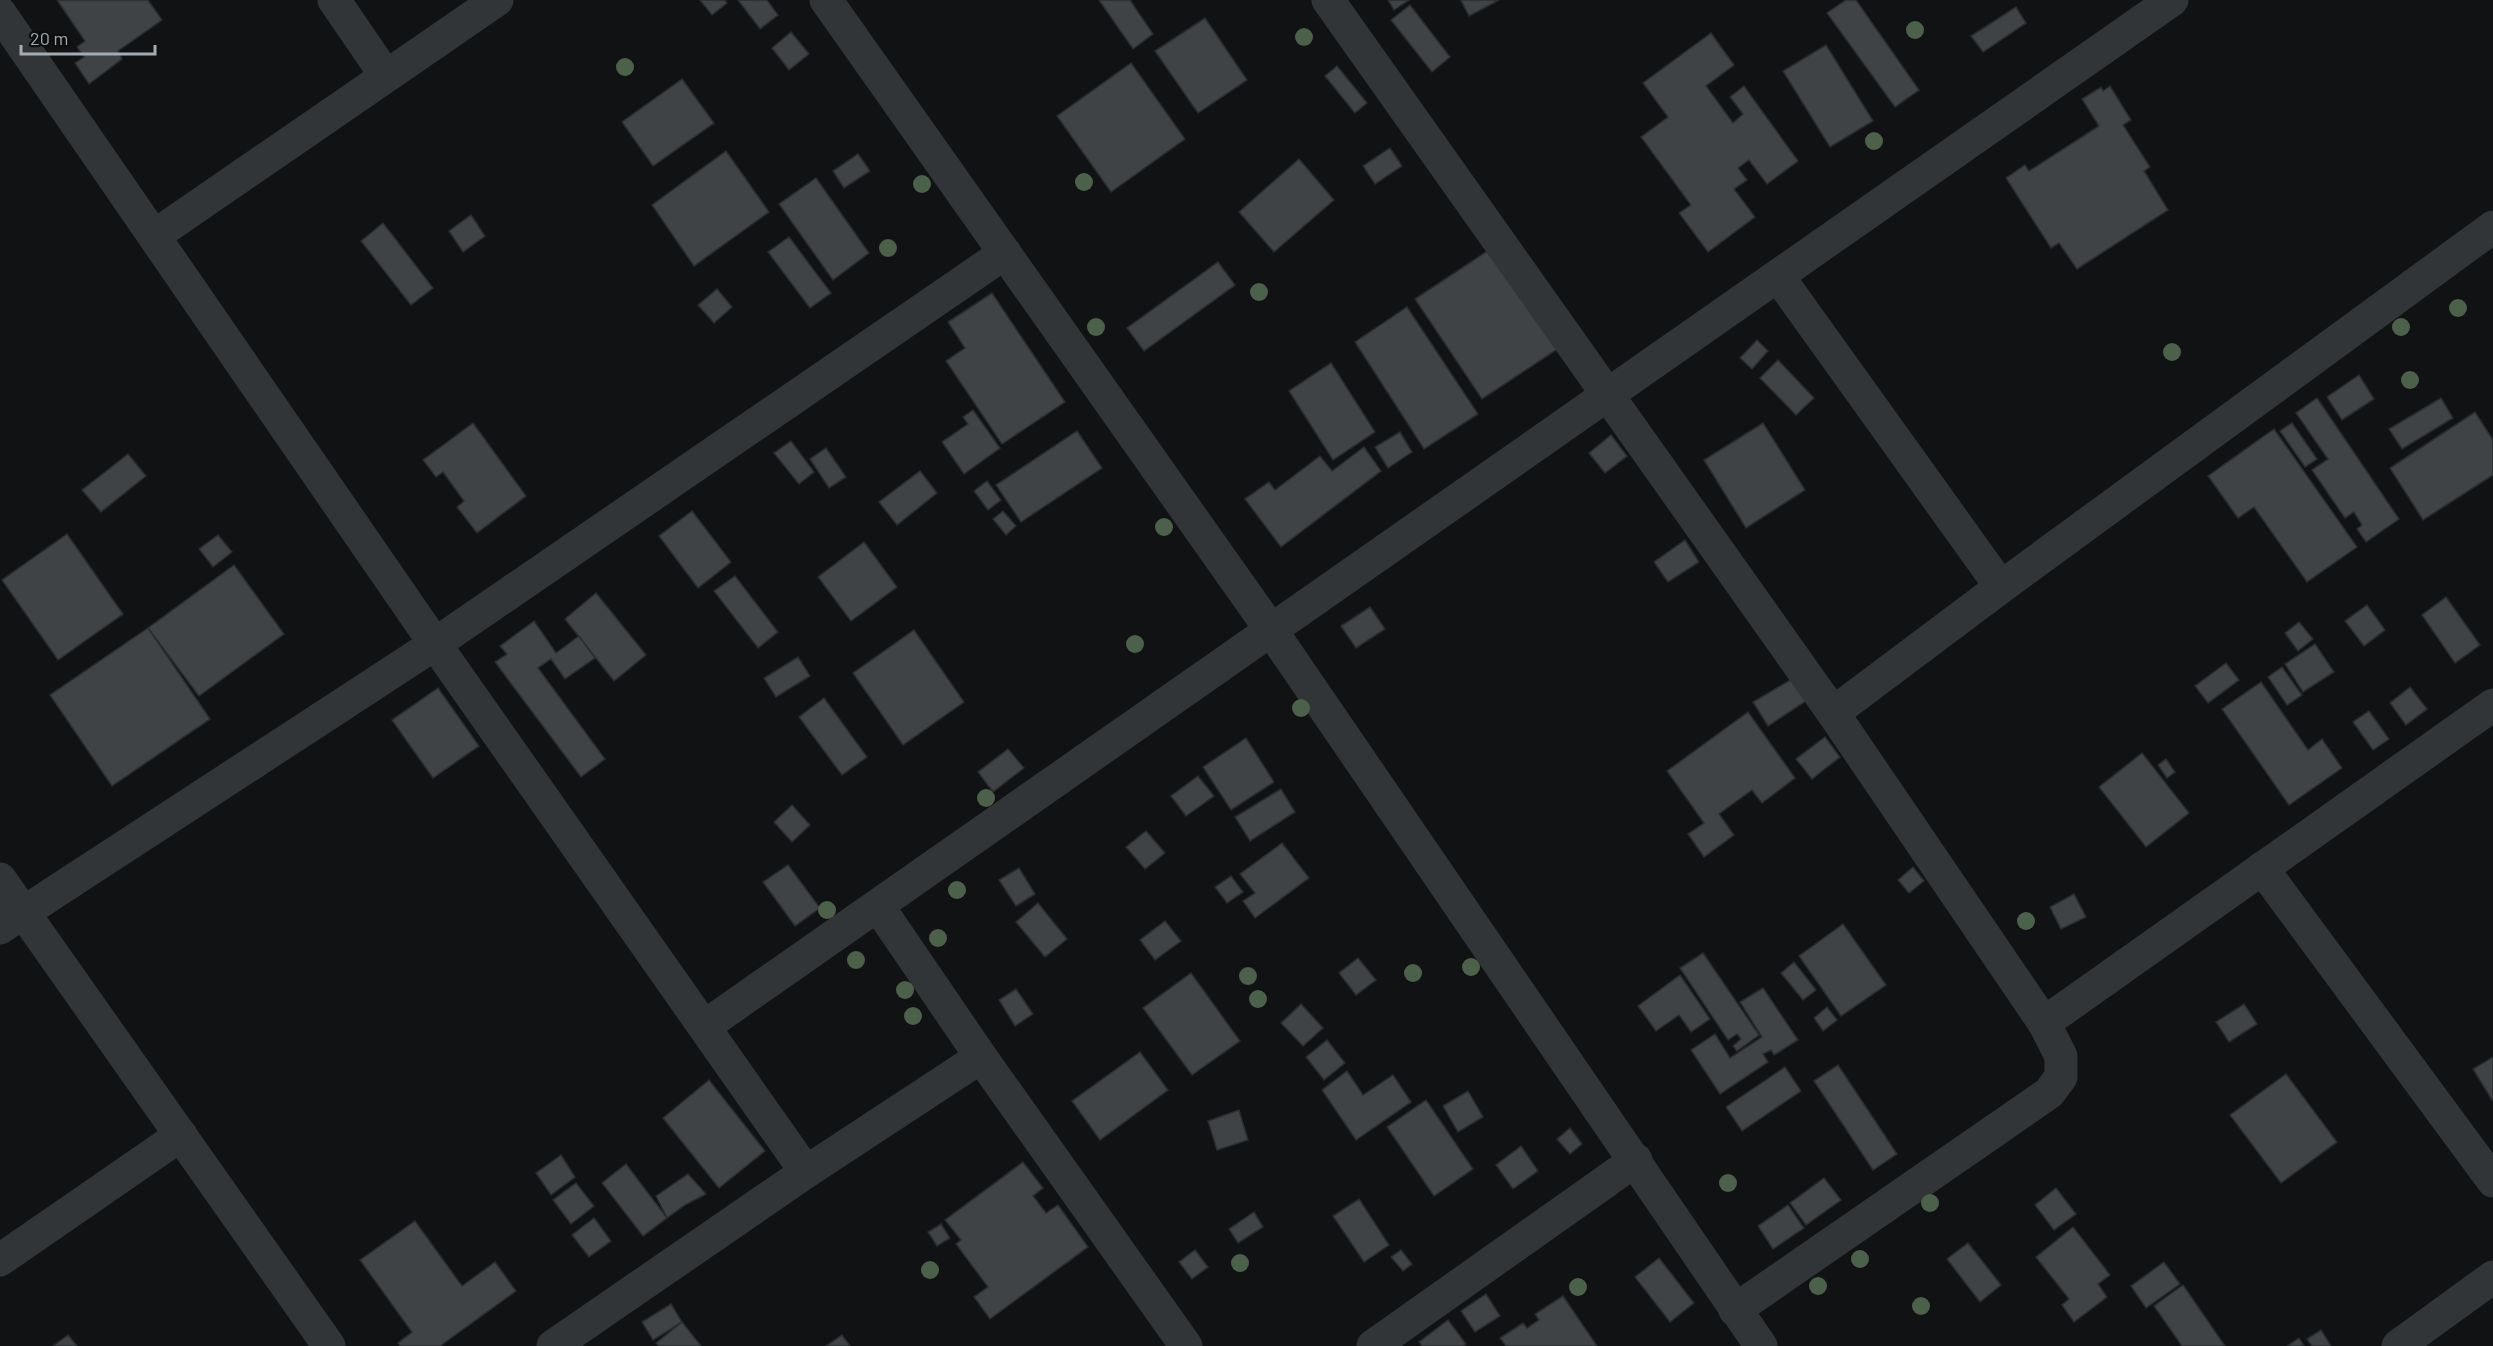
<svg xmlns="http://www.w3.org/2000/svg" width="2493" height="1346" font-family="Barlow,sans-serif">
<rect width="100%" height="100%" fill="#111213"/>
<g fill="#404346" stroke="#2b2c2f" stroke-width="1.5">
<path d="M57,0H148L162,20L118,51L122,59L89,84L75,63L84,57L77,47L85,41Z"/>
<path d="M700,0H725L727,3L712,15Z"/>
<path d="M738,0H767L778,15L760,29Z"/>
<path d="M1099,0H1130L1153,34L1133,49Z"/>
<path d="M1388,0H1409L1394,10Z"/>
<path d="M1461,0H1499L1469,16Z"/>
<path d="M1846,0H1856L1919,90L1895,107L1827,13Z"/>
<path d="M1410,5L1450,57L1432,72L1391,20Z"/>
<path d="M2016,7L2026,23L1983,52L1971,36Z"/>
<path d="M1205,18L1247,80L1198,113L1155,51Z"/>
<path d="M791,32L809,54L789,70L772,48Z"/>
<path d="M1711,33L1734,65L1706,86L1733,123L1743,114L1730,97L1744,86L1798,161L1767,184L1749,160L1738,168L1747,180L1734,189L1755,217L1708,252L1679,213L1691,205L1641,137L1668,117L1643,83Z"/>
<path d="M1826,45L1873,121L1830,147L1783,71Z"/>
<path d="M1131,63L1185,139L1111,192L1057,116Z"/>
<path d="M1337,66L1367,103L1355,113L1325,76Z"/>
<path d="M682,79L714,123L653,166L622,122Z"/>
<path d="M2110,86L2131,120L2123,125L2150,167L2144,171L2168,210L2077,269L2059,243L2051,248L2006,178L2025,165L2029,171L2099,126L2082,99L2101,87L2103,91Z"/>
<path d="M1390,148L1402,166L1375,184L1363,166Z"/>
<path d="M726,151L769,212L694,266L652,205Z"/>
<path d="M858,154L870,171L844,188L833,171Z"/>
<path d="M1299,159L1334,200L1274,252L1239,212Z"/>
<path d="M816,178L869,253L833,280L779,204Z"/>
<path d="M471,215L485,236L463,252L449,231Z"/>
<path d="M383,223L433,288L411,305L361,241Z"/>
<path d="M789,237L831,293L810,308L768,252Z"/>
<path d="M1492,248L1559,348L1482,399L1415,299Z"/>
<path d="M1218,262L1235,285L1144,351L1127,328Z"/>
<path d="M717,289L732,307L714,323L698,305Z"/>
<path d="M992,293L1065,402L1002,444L946,361L965,348L948,322Z"/>
<path d="M1407,307L1478,414L1424,449L1355,342Z"/>
<path d="M1757,340L1768,351L1752,369L1740,358Z"/>
<path d="M1778,360L1814,398L1796,415L1760,378Z"/>
<path d="M1331,363L1375,432L1333,460L1289,391Z"/>
<path d="M2359,375L2374,399L2342,420L2327,397Z"/>
<path d="M2317,398L2399,519L2366,542L2357,529L2362,525L2354,512L2345,518L2312,470L2328,459L2296,413Z"/>
<path d="M2441,398L2453,418L2402,449L2389,429Z"/>
<path d="M973,410L1000,448L964,474L942,442L968,424L963,417Z"/>
<path d="M2475,412L2493,440V475L2423,520L2390,468Z"/>
<path d="M473,423L526,496L477,533L457,507L464,501L443,472L436,477L423,460Z"/>
<path d="M1763,423L1805,490L1746,528L1704,460Z"/>
<path d="M2292,423L2317,459L2305,467L2280,431Z"/>
<path d="M2274,429L2357,547L2307,582L2254,507L2238,518L2208,476Z"/>
<path d="M1077,431L1102,468L1021,522L996,485Z"/>
<path d="M1400,432L1412,452L1388,468L1375,447Z"/>
<path d="M1611,435L1627,456L1605,473L1589,453Z"/>
<path d="M791,441L814,472L799,484L774,453Z"/>
<path d="M1364,447L1381,471L1281,547L1245,499L1269,482L1275,490L1320,456L1332,471Z"/>
<path d="M826,448L846,477L829,488L810,459Z"/>
<path d="M128,454L146,476L101,512L82,490Z"/>
<path d="M920,471L937,493L897,525L879,502Z"/>
<path d="M987,481L1001,500L988,510L974,491Z"/>
<path d="M692,511L731,562L698,588L659,536Z"/>
<path d="M1003,511L1016,526L1006,535L993,519Z"/>
<path d="M67,534L123,614L58,660L2,580Z"/>
<path d="M218,535L232,552L213,567L199,549Z"/>
<path d="M1685,540L1699,562L1668,582L1654,562Z"/>
<path d="M864,542L897,587L851,621L818,577Z"/>
<path d="M234,565L284,634L199,696L148,628Z"/>
<path d="M735,576L778,632L758,648L714,591Z"/>
<path d="M596,593L646,655L614,681L565,619Z"/>
<path d="M2446,597L2480,645L2455,663L2422,615Z"/>
<path d="M2367,605L2385,630L2364,646L2345,621Z"/>
<path d="M1370,607L1385,629L1356,648L1341,626Z"/>
<path d="M534,621L556,653L579,636L595,658L565,679L551,659L538,668L605,759L581,777L495,662L507,654L500,646Z"/>
<path d="M2299,622L2313,639L2298,651L2285,633Z"/>
<path d="M148,628L210,719L112,786L50,695Z"/>
<path d="M914,630L964,702L903,745L853,673Z"/>
<path d="M2315,644L2334,672L2303,692L2285,664Z"/>
<path d="M798,657L810,676L776,697L764,678Z"/>
<path d="M2226,663L2239,680L2208,703L2195,686Z"/>
<path d="M2282,667L2302,695L2287,705L2268,677Z"/>
<path d="M1792,679L1806,701L1768,726L1753,702Z"/>
<path d="M2261,682L2308,750L2322,739L2342,768L2289,805L2222,709Z"/>
<path d="M2410,687L2427,709L2406,725L2390,703Z"/>
<path d="M438,688L479,746L433,778L392,720Z"/>
<path d="M824,698L867,757L842,775L799,717Z"/>
<path d="M2369,711L2389,739L2373,750L2353,722Z"/>
<path d="M1748,712L1795,778L1762,803L1752,790L1719,814L1734,835L1704,857L1688,834L1704,823L1667,771Z"/>
<path d="M1825,737L1840,757L1812,779L1796,759Z"/>
<path d="M1246,738L1274,782L1231,810L1203,767Z"/>
<path d="M1008,749L1024,768L993,792L978,772Z"/>
<path d="M2142,753L2189,813L2146,847L2099,787Z"/>
<path d="M2166,759L2175,772L2167,778L2158,765Z"/>
<path d="M1198,776L1214,796L1186,816L1171,796Z"/>
<path d="M1281,789L1295,812L1250,841L1235,817Z"/>
<path d="M792,805L810,825L792,842L774,822Z"/>
<path d="M1146,831L1165,853L1145,869L1126,847Z"/>
<path d="M1282,843L1309,878L1255,918L1243,901L1255,893L1240,874Z"/>
<path d="M788,865L820,908L795,926L763,882Z"/>
<path d="M1913,867L1924,881L1909,893L1898,880Z"/>
<path d="M1019,868L1035,894L1016,906L999,880Z"/>
<path d="M1231,876L1243,892L1227,903L1215,887Z"/>
<path d="M2074,894L2086,917L2061,929L2050,907Z"/>
<path d="M1038,903L1067,939L1045,957L1016,922Z"/>
<path d="M1165,921L1181,941L1155,960L1140,940Z"/>
<path d="M1843,924L1886,985L1841,1016L1799,956Z"/>
<path d="M1703,953L1759,1035L1737,1051L1733,1046L1741,1039L1737,1034L1728,1040L1680,968Z"/>
<path d="M1358,958L1376,980L1356,995L1339,973Z"/>
<path d="M1794,962L1816,990L1803,1000L1781,973Z"/>
<path d="M1191,973L1240,1041L1192,1075L1143,1008Z"/>
<path d="M1680,975L1710,1019L1691,1032L1679,1015L1656,1031L1638,1006Z"/>
<path d="M1763,988L1798,1040L1774,1055L1771,1050L1763,1054L1768,1062L1720,1094L1691,1050L1715,1034L1730,1058L1762,1037L1740,1002Z"/>
<path d="M1016,989L1033,1014L1015,1026L999,1000Z"/>
<path d="M1301,1004L1323,1028L1303,1046L1281,1023Z"/>
<path d="M2244,1004L2257,1024L2229,1042L2216,1022Z"/>
<path d="M1827,1007L1837,1020L1823,1031L1814,1018Z"/>
<path d="M1327,1040L1345,1063L1324,1080L1306,1057Z"/>
<path d="M1140,1052L1168,1090L1100,1140L1072,1101Z"/>
<path d="M2493,1057V1099L2492,1100L2473,1069Z"/>
<path d="M1838,1065L1897,1154L1873,1170L1814,1081Z"/>
<path d="M1785,1067L1801,1091L1742,1131L1726,1107Z"/>
<path d="M1347,1071L1363,1095L1393,1075L1411,1102L1356,1140L1322,1090Z"/>
<path d="M2286,1074L2337,1142L2281,1183L2230,1115Z"/>
<path d="M709,1080L765,1151L719,1188L663,1118Z"/>
<path d="M1468,1091L1483,1117L1458,1132L1443,1106Z"/>
<path d="M1426,1100L1473,1169L1434,1196L1387,1127Z"/>
<path d="M1239,1110L1248,1140L1217,1150L1208,1121Z"/>
<path d="M1570,1128L1582,1144L1570,1154L1557,1139Z"/>
<path d="M1521,1146L1538,1171L1513,1189L1496,1165Z"/>
<path d="M561,1155L575,1177L551,1195L536,1173Z"/>
<path d="M1023,1162L1043,1188L1033,1196L1046,1213L1058,1205L1088,1247L990,1319L974,1297L988,1287L956,1244L961,1240L945,1220Z"/>
<path d="M626,1164L667,1218L643,1236L602,1183Z"/>
<path d="M688,1174L706,1194L685,1205L667,1218L656,1196Z"/>
<path d="M1824,1178L1841,1200L1806,1225L1790,1203Z"/>
<path d="M576,1183L594,1206L571,1224L553,1200Z"/>
<path d="M2056,1188L2076,1214L2054,1230L2035,1205Z"/>
<path d="M1359,1199L1389,1245L1364,1262L1333,1216Z"/>
<path d="M1788,1205L1804,1228L1773,1249L1758,1226Z"/>
<path d="M1254,1212L1263,1227L1238,1243L1229,1229Z"/>
<path d="M594,1218L611,1241L589,1257L572,1235Z"/>
<path d="M415,1221L462,1286L495,1262L516,1291L440,1346H400L398,1343L412,1332L360,1260Z"/>
<path d="M941,1224L950,1238L937,1246L928,1232Z"/>
<path d="M2073,1227L2110,1275L2098,1284L2107,1297L2074,1322L2062,1305L2069,1299L2036,1257Z"/>
<path d="M1968,1243L2001,1285L1980,1302L1947,1259Z"/>
<path d="M1195,1250L1208,1267L1192,1279L1179,1262Z"/>
<path d="M1401,1250L1412,1264L1403,1271L1391,1257Z"/>
<path d="M1659,1258L1694,1303L1670,1322L1635,1277Z"/>
<path d="M2164,1262L2180,1284L2146,1308L2131,1286Z"/>
<path d="M2183,1285L2225,1346H2182L2154,1306Z"/>
<path d="M1486,1294L1500,1316L1475,1332L1461,1311Z"/>
<path d="M1563,1296L1597,1346H1506L1500,1338L1523,1323L1527,1328L1539,1320L1535,1314Z"/>
<path d="M671,1304L682,1322L653,1340L642,1322Z"/>
<path d="M1448,1320L1466,1344L1463,1346H1422L1419,1342Z"/>
<path d="M682,1322L701,1346H659L656,1343Z"/>
<path d="M2321,1330L2331,1346H2312L2307,1339Z"/>
<path d="M68,1335L77,1346H53Z"/>
<path d="M842,1335L850,1346H826Z"/>
<path d="M2299,1338L2304,1346H2287Z"/>
</g>
<g fill="none" stroke-linecap="round" stroke-linejoin="round">
<g stroke="#323538" stroke-width="33">
<path d="M334,0L386,76"/>
<path d="M826,0L1271,630L1761,1346"/>
<path d="M1328,0L1833,713L2044,1023L2061,1056V1077L2049,1093L1735,1310"/>
<path d="M0,13L435,644L806,1172"/>
<path d="M154,236L497,0"/>
<path d="M1778,276L2001,587"/>
<path d="M1833,713L2001,587L2493,227"/>
<path d="M2262,868L2493,1181"/>
<path d="M0,879L329,1346"/>
<path d="M878,906L981,1057L1186,1346"/>
<path d="M0,928L435,644L1005,253"/>
<path d="M2044,1023L2493,705"/>
<path d="M705,1026L2172,0"/>
<path d="M0,1260L181,1135"/>
<path d="M553,1346L806,1172L981,1057"/>
<path d="M1373,1346L1636,1160"/>
<path d="M2398,1346L2493,1277"/>
</g>
</g>
<g fill="#4c614a">
<circle cx="1915" cy="30" r="9"/>
<circle cx="1304" cy="37" r="9"/>
<circle cx="625" cy="67" r="9"/>
<circle cx="1874" cy="141" r="9"/>
<circle cx="1084" cy="182" r="9"/>
<circle cx="922" cy="184" r="9"/>
<circle cx="888" cy="248" r="9"/>
<circle cx="1259" cy="292" r="9"/>
<circle cx="2458" cy="308" r="9"/>
<circle cx="1096" cy="327" r="9"/>
<circle cx="2401" cy="327" r="9"/>
<circle cx="2172" cy="352" r="9"/>
<circle cx="2410" cy="380" r="9"/>
<circle cx="1164" cy="527" r="9"/>
<circle cx="1135" cy="644" r="9"/>
<circle cx="1301" cy="708" r="9"/>
<circle cx="986" cy="798" r="9"/>
<circle cx="957" cy="890" r="9"/>
<circle cx="827" cy="910" r="9"/>
<circle cx="2026" cy="921" r="9"/>
<circle cx="938" cy="938" r="9"/>
<circle cx="856" cy="960" r="9"/>
<circle cx="1471" cy="967" r="9"/>
<circle cx="1413" cy="973" r="9"/>
<circle cx="1248" cy="976" r="9"/>
<circle cx="905" cy="990" r="9"/>
<circle cx="1258" cy="999" r="9"/>
<circle cx="913" cy="1016" r="9"/>
<circle cx="1728" cy="1183" r="9"/>
<circle cx="1930" cy="1203" r="9"/>
<circle cx="1860" cy="1259" r="9"/>
<circle cx="1240" cy="1263" r="9"/>
<circle cx="930" cy="1270" r="9"/>
<circle cx="1818" cy="1286" r="9"/>
<circle cx="1578" cy="1287" r="9"/>
<circle cx="1921" cy="1306" r="9"/>
</g>
<path d="M21 45v9h134v-9" fill="none" stroke="#a2acb5" stroke-width="3"/>
<text x="30" y="45" font-size="18" fill="#a2acb5" stroke="#0d0d0e" stroke-width="4.5" paint-order="stroke">20 m</text>
</svg>
